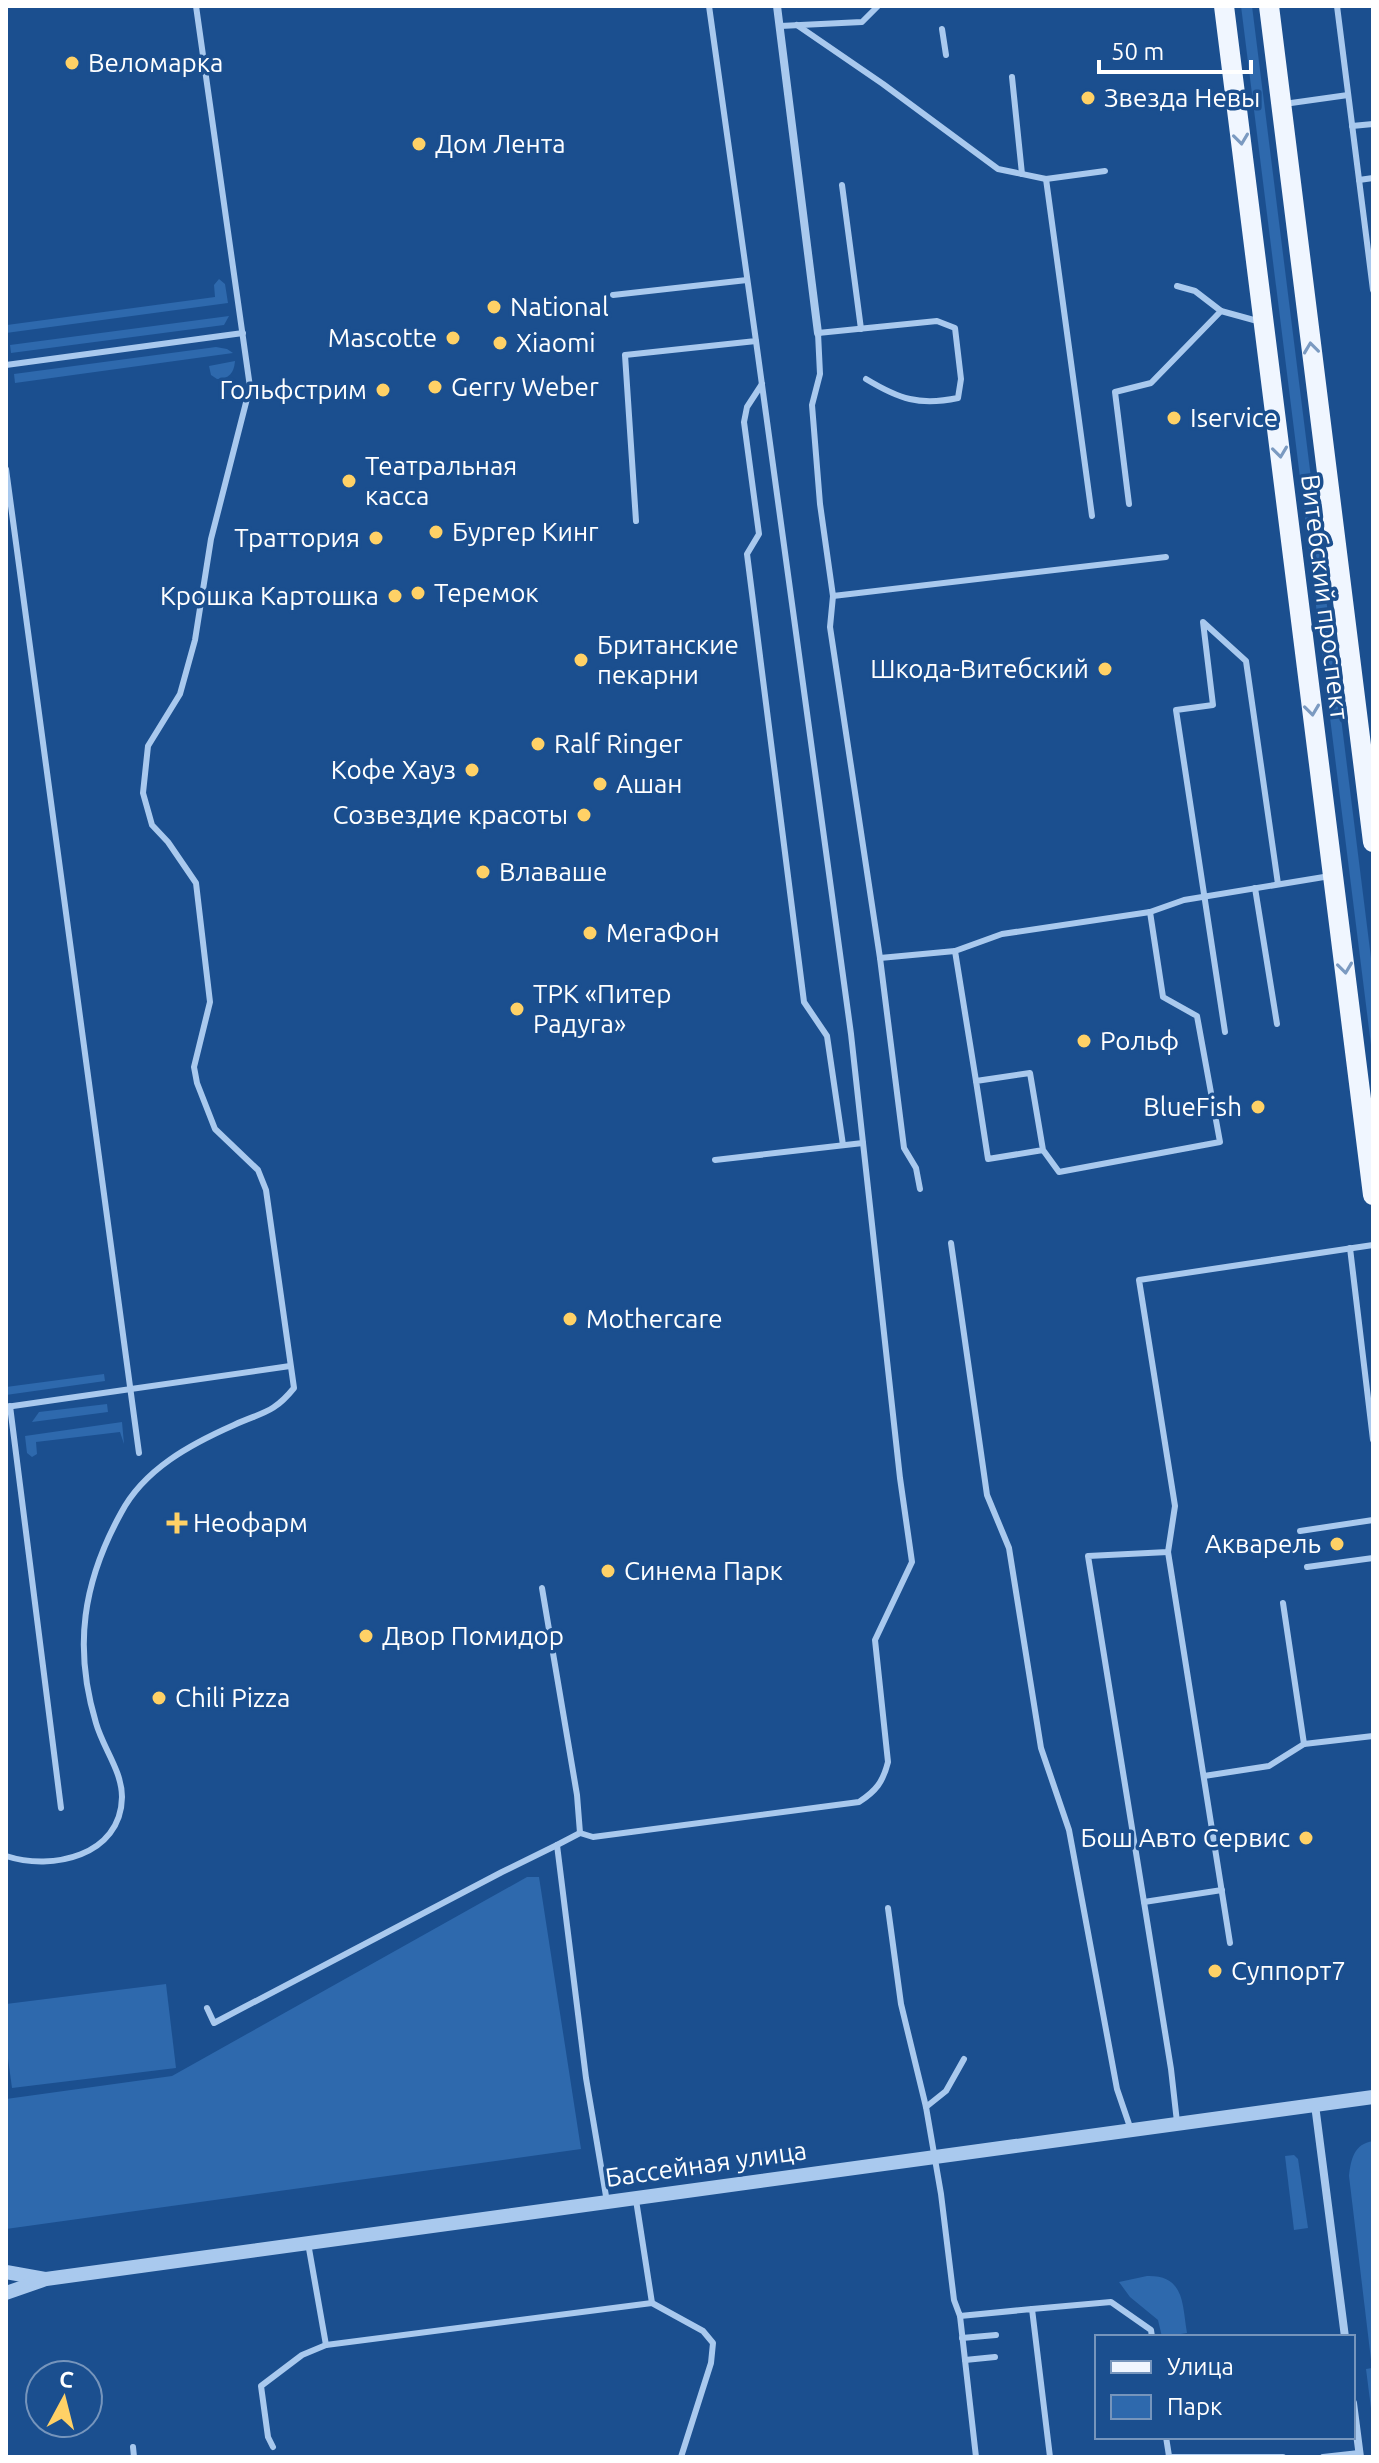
<svg xmlns="http://www.w3.org/2000/svg" width="1379" height="2463" font-family="Ubuntu,sans-serif">
<rect width="100%" height="100%" fill="#1b4f8f"/>
<g fill="#2e69ad">
<path d="M1241,6H1252L1373,974V1061Z"/>
<path d="M219,279L225,284L228,303L6,333V322L7,325L215,297L214,285Z"/>
<path d="M229,316L224,325L11,353L10,345Z"/>
<path d="M216,347L227,349L233,353L15,383L14,374Z"/>
<path d="M235,361C234,373 229,379 217,379L211,375L209,366Z"/>
<path d="M104,1374L105,1381L6,1395V1387Z"/>
<path d="M107,1404L108,1412L32,1422L39,1412Z"/>
<path d="M122,1422L124,1444L120,1432L36,1442L37,1454L32,1457L27,1453L25,1436Z"/>
<path d="M527,1877H539L581,2149L6,2229V2099L172,2076Z"/>
<path d="M166,1984L176,2068L12,2088L6,2044V2004Z"/>
<path d="M1373,2141V2424L1366,2369L1372,2368L1349,2176C1351,2159 1354,2144 1373,2141Z"/>
<path d="M1294,2155L1298,2159L1308,2228L1294,2230L1285,2156Z"/>
<path d="M1147,2276C1185,2275 1182,2304 1187,2333L1162,2337L1158,2320L1130,2297L1119,2282Z"/>
</g>
<g fill="none" stroke-linecap="round" stroke-linejoin="round">
<g stroke="#a9c9ee" stroke-width="6">
<path d="M1337,6L1373,290"/>
<path d="M797,25L883,84L998,169L1046,179L1105,171"/>
<path d="M780,26L862,22L878,6"/>
<path d="M942,29L946,55"/>
<path d="M1012,77L1022,174"/>
<path d="M1284,104L1348,95"/>
<path d="M1352,126L1373,124"/>
<path d="M1046,179L1092,516"/>
<path d="M1359,180L1373,178"/>
<path d="M842,185L861,329"/>
<path d="M1177,286L1195,291L1221,311L1261,322"/>
<path d="M613,295L747,280"/>
<path d="M6,365L243,333"/>
<path d="M866,379C899,399 919,406 958,398L961,379L955,328L937,321L818,333L820,374L812,405L820,504L833,596L1166,557"/>
<path d="M762,384L747,407L744,422L759,534L747,554L804,1002L827,1036L843,1145"/>
<path d="M6,469L139,1453"/>
<path d="M1129,504L1115,392L1151,383L1221,311"/>
<path d="M636,521L625,355L756,341L709,6"/>
<path d="M833,596L830,627L880,958L904,1148L916,1168L920,1189"/>
<path d="M1255,888L1277,1024"/>
<path d="M880,958L955,951"/>
<path d="M1225,1032L1176,710L1213,705L1203,622L1246,661L1278,884"/>
<path d="M976,1081L955,951L1002,934L1150,912L1184,900L1330,876"/>
<path d="M1043,1150L988,1159L976,1081L1030,1073L1043,1150L1059,1172L1220,1142L1197,1016L1163,997L1150,912"/>
<path d="M715,1160L863,1143"/>
<path d="M951,1243L987,1495L1009,1548L1041,1748L1069,1830L1117,2089L1131,2130"/>
<path d="M1350,1248L1373,1440"/>
<path d="M10,1406L61,1808"/>
<path d="M6,1407L290,1366"/>
<path d="M1300,1531L1373,1520"/>
<path d="M1168,1552L1230,1943"/>
<path d="M1307,1567L1373,1558"/>
<path d="M542,1588L577,1795L580,1833"/>
<path d="M1283,1603L1304,1744"/>
<path d="M1204,1776L1269,1766L1304,1744L1373,1736"/>
<path d="M557,1845L580,1833L593,1837L859,1802C876,1791 883,1782 888,1762L875,1640L912,1562L900,1478L851,1034L756,341"/>
<path d="M6,1856C52,1871 121,1856 122,1797C122,1771 103,1748 96,1723C73,1647 83,1582 121,1513C144,1469 191,1444 234,1425C262,1412 273,1414 294,1388L266,1190L258,1170L215,1129L197,1083L194,1067L210,1002L196,883L168,842L152,825L143,793L148,746L180,694L195,640L211,539L250,387L196,6"/>
<path d="M1144,1902L1222,1890"/>
<path d="M888,1908L901,2004L926,2107L941,2194L954,2300L960,2316L1032,2309L1050,2457"/>
<path d="M207,2008L214,2023L502,1872L557,1845L586,2078L607,2202"/>
<path d="M926,2107L946,2091L964,2059"/>
<path d="M1177,2122L1171,2069L1088,1556L1168,1552L1175,1506L1139,1280L1373,1245"/>
<path d="M636,2200L652,2303"/>
<path d="M308,2243L326,2345"/>
<path d="M1032,2309L1111,2302L1151,2330L1152,2337"/>
<path d="M960,2316L976,2457"/>
<path d="M962,2338L996,2335"/>
<path d="M965,2360L995,2357"/>
<path d="M1166,2437L1169,2456"/>
<path d="M133,2447L134,2457"/>
<path d="M273,2447L268,2437L261,2386L302,2355L326,2345L652,2303L703,2331L713,2343L711,2363L681,2457"/>
<path d="M1168,2457H1283"/>
<path d="M1323,2457L1359,2453"/>
</g>
<g stroke="#a9c9ee" stroke-width="8">
<path d="M777,6L818,333"/>
<path d="M1315,2105L1345,2337"/>
<path d="M1353,2403L1360,2457"/>
</g>
<g stroke="#a9c9ee" stroke-width="14">
<path d="M6,2272L45,2279"/>
<path d="M6,2293L46,2279L1373,2097"/>
</g>
<g stroke="#f0f6ff" stroke-width="20">
<path d="M1224,6L1373,1195"/>
<path d="M1269,6L1373,842"/>
</g>
</g>
<defs><path id="oneway-chevron" d="M-2-3.5L2.5 0L-2 3.5" fill="none" stroke-width="1.6" stroke-linecap="round" stroke-linejoin="round" transform="scale(2)"/></defs>
<g stroke="#7b9ac1">
<use href="#oneway-chevron" transform="translate(1241 139) rotate(83)"/>
<use href="#oneway-chevron" transform="translate(1311 348) rotate(-97)"/>
<use href="#oneway-chevron" transform="translate(1280 452) rotate(83)"/>
<use href="#oneway-chevron" transform="translate(1312 710) rotate(83)"/>
<use href="#oneway-chevron" transform="translate(1345 968) rotate(83)"/>
</g>
<g fill="#ffd166" stroke="#1b4f8f" stroke-width="3">
<circle cx="72" cy="63" r="8"/>
<circle cx="1088" cy="98" r="8"/>
<circle cx="419" cy="144" r="8"/>
<circle cx="494" cy="307" r="8"/>
<circle cx="453" cy="338" r="8"/>
<circle cx="500" cy="343" r="8"/>
<circle cx="435" cy="387" r="8"/>
<circle cx="383" cy="390" r="8"/>
<circle cx="1174" cy="418" r="8"/>
<circle cx="349" cy="481" r="8"/>
<circle cx="436" cy="532" r="8"/>
<circle cx="376" cy="538" r="8"/>
<circle cx="418" cy="593" r="8"/>
<circle cx="395" cy="596" r="8"/>
<circle cx="581" cy="660" r="8"/>
<circle cx="1105" cy="669" r="8"/>
<circle cx="538" cy="744" r="8"/>
<circle cx="472" cy="770" r="8"/>
<circle cx="600" cy="784" r="8"/>
<circle cx="584" cy="815" r="8"/>
<circle cx="483" cy="872" r="8"/>
<circle cx="590" cy="933" r="8"/>
<circle cx="517" cy="1009" r="8"/>
<circle cx="1084" cy="1041" r="8"/>
<circle cx="1258" cy="1107" r="8"/>
<circle cx="570" cy="1319" r="8"/>
<path d="M173 1511h8v8h8v8h-8v8h-8v-8h-8v-8h8z"/>
<circle cx="1337" cy="1544" r="8"/>
<circle cx="608" cy="1571" r="8"/>
<circle cx="366" cy="1636" r="8"/>
<circle cx="159" cy="1698" r="8"/>
<circle cx="1306" cy="1838" r="8"/>
<circle cx="1215" cy="1971" r="8"/>
</g>
<g text-anchor="middle" stroke-width="7" stroke-linejoin="round" paint-order="stroke">
<g font-size="26" fill="#fff" stroke="#1b4f8f" text-anchor="start">
<text x="88" y="72">Веломарка</text>
<text x="1104" y="107">Звезда Невы</text>
<text x="435" y="153">Дом Лента</text>
<text x="510" y="316">National</text>
<text x="437" y="347" text-anchor="end">Mascotte</text>
<text x="516" y="352">Xiaomi</text>
<text x="451" y="396">Gerry Weber</text>
<text x="367" y="399" text-anchor="end">Гольфстрим</text>
<text x="1190" y="427">Iservice</text>
<text x="365" y="475">Театральная<tspan x="365" dy="30">касса</tspan></text>
<text x="452" y="541">Бургер Кинг</text>
<text x="360" y="547" text-anchor="end">Траттория</text>
<text x="434" y="602">Теремок</text>
<text x="379" y="605" text-anchor="end">Крошка Картошка</text>
<text x="597" y="654">Британские<tspan x="597" dy="30">пекарни</tspan></text>
<text x="1089" y="678" text-anchor="end">Шкода-Витебский</text>
<text x="554" y="753">Ralf Ringer</text>
<text x="456" y="779" text-anchor="end">Кофе Хауз</text>
<text x="616" y="793">Ашан</text>
<text x="568" y="824" text-anchor="end">Созвездие красоты</text>
<text x="499" y="881">Влаваше</text>
<text x="606" y="942">МегаФон</text>
<text x="533" y="1003">ТРК «Питер<tspan x="533" dy="30">Радуга»</tspan></text>
<text x="1100" y="1050">Рольф</text>
<text x="1242" y="1116" text-anchor="end">BlueFish</text>
<text x="586" y="1328">Mothercare</text>
<text x="193" y="1532">Неофарм</text>
<text x="1321" y="1553" text-anchor="end">Акварель</text>
<text x="624" y="1580">Синема Парк</text>
<text x="382" y="1645">Двор Помидор</text>
<text x="175" y="1707">Chili Pizza</text>
<text x="1290" y="1847" text-anchor="end">Бош Авто Сервис</text>
<text x="1231" y="1980">Суппорт7</text>
</g>
<g font-size="26" fill="#fff" stroke="#1b4f8f">
<text transform="translate(1325 597) rotate(83)" y="9">Витебский проспект</text>
<text transform="translate(706 2164) rotate(-8)" y="9">Бассейная улица</text>
</g>
</g>
<rect width="1379" height="2463" fill="none" stroke="#ffffff" stroke-width="16"/>
<rect x="1095" y="2335" width="260" height="104" fill="#1b4f8f" stroke="#7695bc" stroke-width="2"/>
<rect x="1111" y="2361" width="40" height="12" fill="#f0f6ff" stroke="#7695bc" stroke-width="2"/>
<text x="1167" y="2375" font-size="24" fill="#ffffff">Улица</text>
<rect x="1111" y="2395" width="40" height="24" fill="#2e69ad" stroke="#7695bc" stroke-width="2"/>
<text x="1167" y="2415" font-size="24" fill="#ffffff">Парк</text>
<g transform="translate(64 2399) rotate(7)"><circle r="38" fill="#1b4f8f" stroke="#7695bc" stroke-width="2"/>
<path d="M0-6L14 30L0 20L-14 30Z" fill="#ffd166"/>
<text y="-12" font-size="22" font-weight="bold" text-anchor="middle" fill="#ffffff">С</text>
</g>
<path d="M1099 60v12h152v-12" fill="none" stroke="#ffffff" stroke-width="4"/>
<text x="1111" y="60" font-size="24" fill="#ffffff" stroke="#1b4f8f" stroke-width="6" paint-order="stroke">50 m</text>
</svg>
